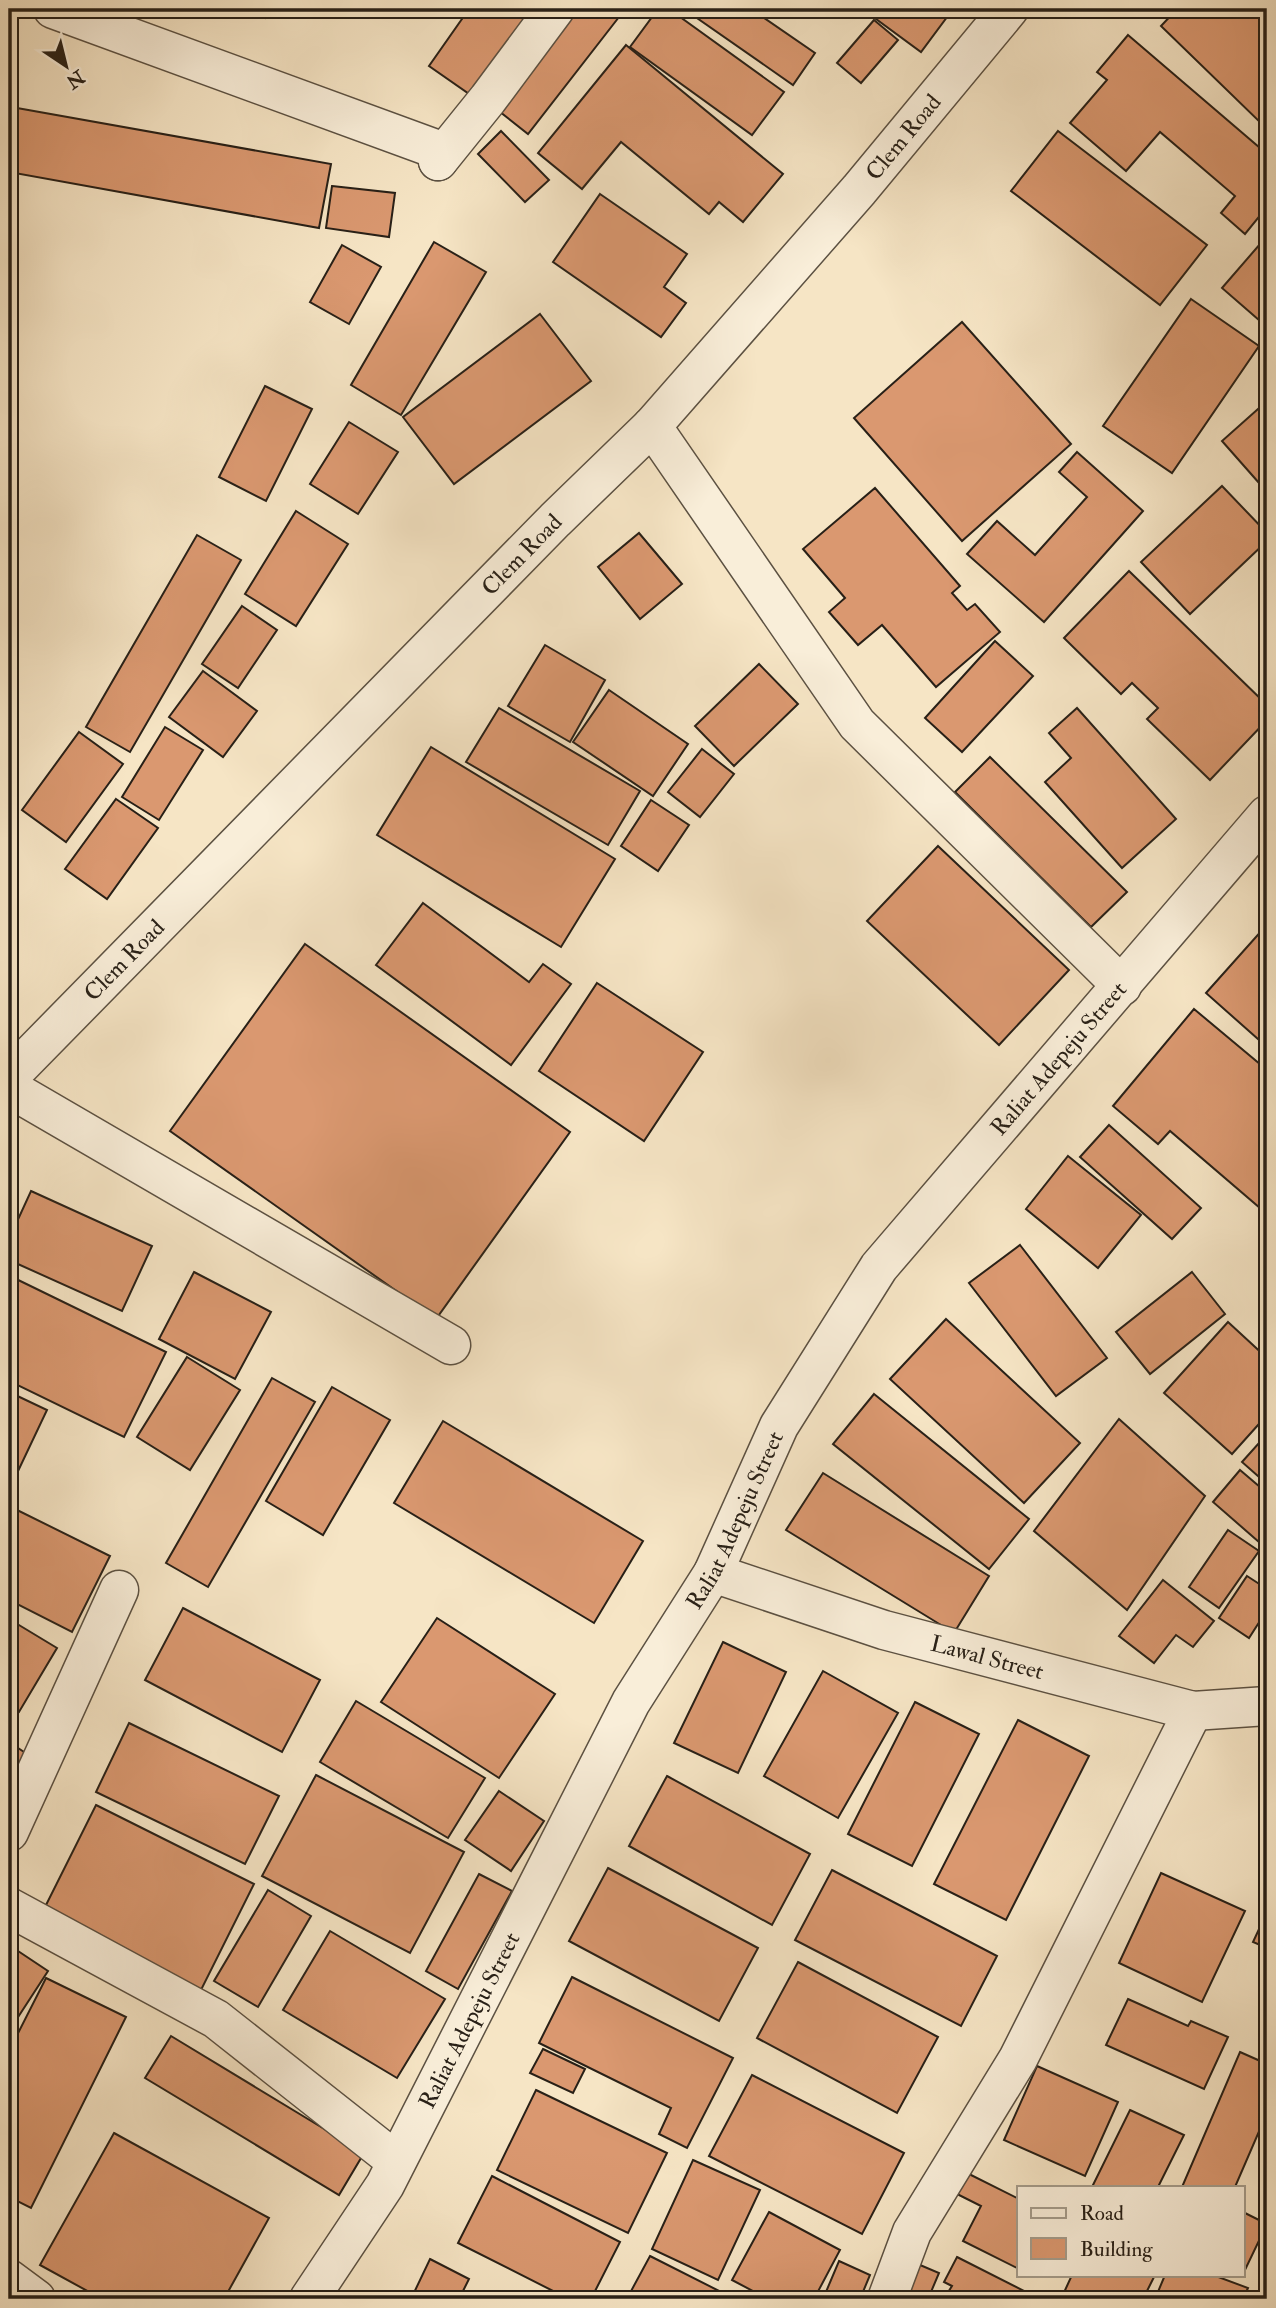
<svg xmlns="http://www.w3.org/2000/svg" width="1276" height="2308" font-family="'IM FELL Double Pica',serif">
<rect width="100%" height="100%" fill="#f6e5c5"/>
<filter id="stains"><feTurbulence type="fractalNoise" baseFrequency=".00286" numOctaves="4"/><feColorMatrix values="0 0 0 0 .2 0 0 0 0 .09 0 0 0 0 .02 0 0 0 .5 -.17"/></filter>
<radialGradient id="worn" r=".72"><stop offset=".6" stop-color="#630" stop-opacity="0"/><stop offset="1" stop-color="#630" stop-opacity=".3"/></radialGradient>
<g fill="#da9870" stroke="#282017" stroke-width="2">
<path d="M9,9L20,15L9,35Z"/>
<path d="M251,9H271L265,18Z"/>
<path d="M469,9H538L475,98L429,66Z"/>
<path d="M565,9H609L619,17L528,134L490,104Z"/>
<path d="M658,9H669L784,92L752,135L630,47Z"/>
<path d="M684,9H751L815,53L793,85Z"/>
<path d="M877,9H953L921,52L872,16Z"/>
<path d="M1177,9H1267V129L1161,26Z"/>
<path d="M874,20L898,40L861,83L837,63Z"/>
<path d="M1128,35L1267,154V207L1245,234L1221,213L1235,196L1160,132L1126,171L1070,123L1107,80L1097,72Z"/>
<path d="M626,45L783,174L743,222L719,202L709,214L621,142L582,189L538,153Z"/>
<path d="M17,108L331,164L319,228L9,172V148Z"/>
<path d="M501,131L549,180L525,202L478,154Z"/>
<path d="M1058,131L1207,245L1160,305L1011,191Z"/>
<path d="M332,186L395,193L389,237L326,228Z"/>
<path d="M600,194L687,254L664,287L686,303L661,337L553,262Z"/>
<path d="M1267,236V327L1222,288Z"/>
<path d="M434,242L486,272L401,415L351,385Z"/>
<path d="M342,245L381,267L349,324L310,302Z"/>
<path d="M1191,299L1259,346L1172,473L1103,426Z"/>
<path d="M540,314L591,381L454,484L403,417Z"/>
<path d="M962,322L1071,444L962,541L854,418Z"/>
<path d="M265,386L312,409L266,501L219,477Z"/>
<path d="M1267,401V492L1222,441Z"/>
<path d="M349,422L398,452L358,514L310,484Z"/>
<path d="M1077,452L1143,511L1044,622L967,554L997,521L1035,555L1087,497L1059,472Z"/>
<path d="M1222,486L1267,533V541L1190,614L1141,562Z"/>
<path d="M875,488L960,586L952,593L967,610L975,604L1000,632L936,687L882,625L858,645L829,612L845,598L803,549Z"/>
<path d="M296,511L348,544L296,626L245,594Z"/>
<path d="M639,533L682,584L640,619L598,567Z"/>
<path d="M197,535L241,560L130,752L86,727Z"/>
<path d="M1129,571L1267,705V720L1210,780L1147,719L1158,708L1132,683L1121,694L1064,638Z"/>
<path d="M242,606L277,630L238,688L202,664Z"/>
<path d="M995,641L1033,676L962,752L925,718Z"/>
<path d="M545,645L605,680L570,742L508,706Z"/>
<path d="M759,664L798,704L734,766L695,726Z"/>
<path d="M203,671L257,711L223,757L169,717Z"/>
<path d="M609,690L688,744L653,796L573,742Z"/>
<path d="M499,708L640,791L608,845L466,762Z"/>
<path d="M1077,708L1176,819L1122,868L1045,782L1071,758L1049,733Z"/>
<path d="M165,727L203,750L159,820L122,797Z"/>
<path d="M79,732L123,764L66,842L22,810Z"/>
<path d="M431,747L615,859L561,947L377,835Z"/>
<path d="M702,749L734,774L700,817L668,792Z"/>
<path d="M990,757L1127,892L1091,927L955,792Z"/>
<path d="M116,799L158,828L107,899L65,869Z"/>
<path d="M651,800L689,825L658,871L621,846Z"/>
<path d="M938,846L1069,970L999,1045L867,921Z"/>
<path d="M423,903L529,982L543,964L571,984L511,1065L376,965Z"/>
<path d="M1264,928L1267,931V1047L1206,993Z"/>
<path d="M305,944L570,1132L436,1319L170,1131Z"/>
<path d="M597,983L703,1052L644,1141L539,1071Z"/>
<path d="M1194,1009L1267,1070V1214L1170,1131L1158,1144L1113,1106Z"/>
<path d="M1109,1125L1201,1208L1172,1239L1080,1157Z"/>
<path d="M1068,1156L1141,1215L1098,1268L1026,1209Z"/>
<path d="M31,1191L152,1246L122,1311L9,1260V1239Z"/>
<path d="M1020,1245L1107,1358L1056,1396L969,1283Z"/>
<path d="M194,1272L271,1312L235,1379L159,1339Z"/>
<path d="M1192,1272L1225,1314L1150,1374L1116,1332Z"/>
<path d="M10,1276L166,1352L124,1437L9,1381Z"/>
<path d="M946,1319L1080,1443L1024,1503L890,1379Z"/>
<path d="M1228,1322L1267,1358V1415L1232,1454L1164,1393Z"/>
<path d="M187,1357L240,1390L190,1470L137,1437Z"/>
<path d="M272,1378L315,1402L208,1587L166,1563Z"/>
<path d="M332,1387L390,1420L323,1535L266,1501Z"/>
<path d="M9,1392L47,1410L10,1488L9,1487Z"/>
<path d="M874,1394L1029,1519L989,1569L833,1444Z"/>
<path d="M1119,1419L1205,1496L1127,1610L1034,1531Z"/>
<path d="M443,1421L643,1541L594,1623L394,1503Z"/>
<path d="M1267,1434V1484L1242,1462Z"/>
<path d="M1240,1470L1267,1493V1549L1213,1502Z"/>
<path d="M823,1473L989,1576L954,1633L786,1530Z"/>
<path d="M9,1506L110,1556L72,1632L9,1600Z"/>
<path d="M1228,1530L1259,1551L1219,1608L1189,1587Z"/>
<path d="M1247,1576L1267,1589V1610L1249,1638L1219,1618Z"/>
<path d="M1163,1580L1214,1621L1193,1647L1176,1635L1154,1663L1119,1636Z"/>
<path d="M183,1608L320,1680L282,1752L145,1680Z"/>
<path d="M437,1618L555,1694L499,1778L381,1702Z"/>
<path d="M9,1619L57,1648L19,1712L9,1706Z"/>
<path d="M723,1642L786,1672L738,1773L674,1743Z"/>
<path d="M823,1671L898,1713L838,1818L764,1776Z"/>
<path d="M356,1701L485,1778L448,1838L320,1762Z"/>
<path d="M915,1702L979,1734L912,1866L848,1834Z"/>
<path d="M1018,1720L1089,1756L1006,1920L934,1884Z"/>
<path d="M129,1723L279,1796L245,1864L96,1792Z"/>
<path d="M9,1742L27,1754L9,1781Z"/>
<path d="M316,1775L464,1852L410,1953L262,1876Z"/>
<path d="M667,1776L810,1854L772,1925L629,1846Z"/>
<path d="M499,1791L544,1821L511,1871L465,1840Z"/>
<path d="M96,1805L254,1884L201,1990L43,1911Z"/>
<path d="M608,1868L758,1948L719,2021L569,1941Z"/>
<path d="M832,1870L997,1956L961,2026L795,1940Z"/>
<path d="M1161,1873L1245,1911L1202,2002L1119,1963Z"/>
<path d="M479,1874L512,1891L458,1989L426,1971Z"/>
<path d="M268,1890L311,1916L258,2007L214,1981Z"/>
<path d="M1267,1912V1948L1253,1942Z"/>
<path d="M330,1931L445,1999L397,2078L283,2010Z"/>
<path d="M9,1945L48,1971L9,2031Z"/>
<path d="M798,1962L938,2037L897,2113L757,2038Z"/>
<path d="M572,1977L733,2058L687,2148L659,2134L671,2108L539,2043Z"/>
<path d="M46,1978L126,2017L31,2208L9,2197V2051Z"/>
<path d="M1128,1999L1188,2026L1191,2021L1228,2037L1204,2089L1106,2045Z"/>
<path d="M171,2036L364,2153L339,2195L145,2078Z"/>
<path d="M543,2049L585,2069L573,2093L530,2073Z"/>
<path d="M1240,2052L1267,2064V2113L1235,2187H1182Z"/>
<path d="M1037,2066L1118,2102L1085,2176L1004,2140Z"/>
<path d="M752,2075L904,2153L862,2234L709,2156Z"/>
<path d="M536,2090L667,2153L628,2233L497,2170Z"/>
<path d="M1130,2110L1184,2135L1158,2187H1092Z"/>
<path d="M114,2133L269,2218L224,2299H102L40,2265Z"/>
<path d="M693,2160L760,2190L718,2280L652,2249Z"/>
<path d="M965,2172L1019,2199V2269L963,2241L981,2206L955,2193Z"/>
<path d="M492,2176L620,2242L591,2299H569L458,2243Z"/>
<path d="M769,2212L840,2250L814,2299H768L732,2280Z"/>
<path d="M1243,2212L1267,2224L1244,2272H1243Z"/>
<path d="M650,2256L735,2299H642L630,2293Z"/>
<path d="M957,2257L1028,2293L1025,2299H950L945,2297L952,2286L944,2282Z"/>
<path d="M430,2259L469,2279L459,2299H411Z"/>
<path d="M839,2261L870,2275L860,2299H823Z"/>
<path d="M913,2262L939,2273L928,2299H908L899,2296Z"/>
<path d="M1267,2274V2298L1258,2294Z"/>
<path d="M1072,2275H1155L1143,2299H1061Z"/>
<path d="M1165,2275H1213L1248,2288L1243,2299H1155Z"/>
<path d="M612,2292L627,2299H608Z"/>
</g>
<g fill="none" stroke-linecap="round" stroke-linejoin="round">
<defs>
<g id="minor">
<path d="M53,9L444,152L438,161"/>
<path d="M438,161L488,99L555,9"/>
<path d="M652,426L857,724L1122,986"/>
<path id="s1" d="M9,1077L555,520L652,426L859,190L1009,9"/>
<path d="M9,1088L451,1345"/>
<path id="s2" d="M713,1573L884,1630L1193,1711L1267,1706"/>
<path d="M9,1832L119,1590"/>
<path d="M9,1907L216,2019L396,2161"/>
<path d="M9,2279L36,2299"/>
<path id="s3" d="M309,2299L385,2185L631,1702L713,1573L779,1426L879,1267L1267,815"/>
<path d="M887,2299L912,2232L1018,2059L1193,1711"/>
</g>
</defs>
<use href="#minor" stroke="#5c5142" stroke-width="41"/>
<use href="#minor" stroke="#f9eed9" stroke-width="38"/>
</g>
<g text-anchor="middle" stroke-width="5" stroke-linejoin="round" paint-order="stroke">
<g font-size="23" fill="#282017" stroke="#f9eed9">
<text dy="8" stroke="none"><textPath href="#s1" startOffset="1298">Clem Road</textPath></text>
<text dy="8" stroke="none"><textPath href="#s1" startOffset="732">Clem Road</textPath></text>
<text dy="8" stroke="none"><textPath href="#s1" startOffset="164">Clem Road</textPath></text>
<text dy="8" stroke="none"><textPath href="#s3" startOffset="1456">Raliat Adepeju Street</textPath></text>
<text dy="8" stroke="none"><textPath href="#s3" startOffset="889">Raliat Adepeju Street</textPath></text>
<text dy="8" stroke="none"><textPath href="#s2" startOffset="287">Lawal Street</textPath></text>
<text dy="8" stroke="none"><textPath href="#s3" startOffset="322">Raliat Adepeju Street</textPath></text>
</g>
</g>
<rect width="1276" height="2308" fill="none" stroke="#f6e5c5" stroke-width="35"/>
<rect x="10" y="10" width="1255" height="2287" fill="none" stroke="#282017" stroke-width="3.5"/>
<rect x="18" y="18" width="1241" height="2273" fill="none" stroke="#282017" stroke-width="2"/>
<rect x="1017" y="2186" width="228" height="91" fill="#f9eed9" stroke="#a59c8b" stroke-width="2"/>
<rect x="1031" y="2208" width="35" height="10" fill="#f9eed9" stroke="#a59c8b" stroke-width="2"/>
<text x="1080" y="2220" font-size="21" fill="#282017">Road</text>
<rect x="1031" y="2238" width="35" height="21" fill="#da9870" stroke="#a59c8b" stroke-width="2"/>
<text x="1080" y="2256" font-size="21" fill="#282017">Building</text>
<g transform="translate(66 66) rotate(145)" stroke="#f9eed9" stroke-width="5" paint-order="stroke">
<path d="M0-5L12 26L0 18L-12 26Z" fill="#282017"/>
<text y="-10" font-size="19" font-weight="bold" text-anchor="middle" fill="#282017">N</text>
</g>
<rect width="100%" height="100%" filter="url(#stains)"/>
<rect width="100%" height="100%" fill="url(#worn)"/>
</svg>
